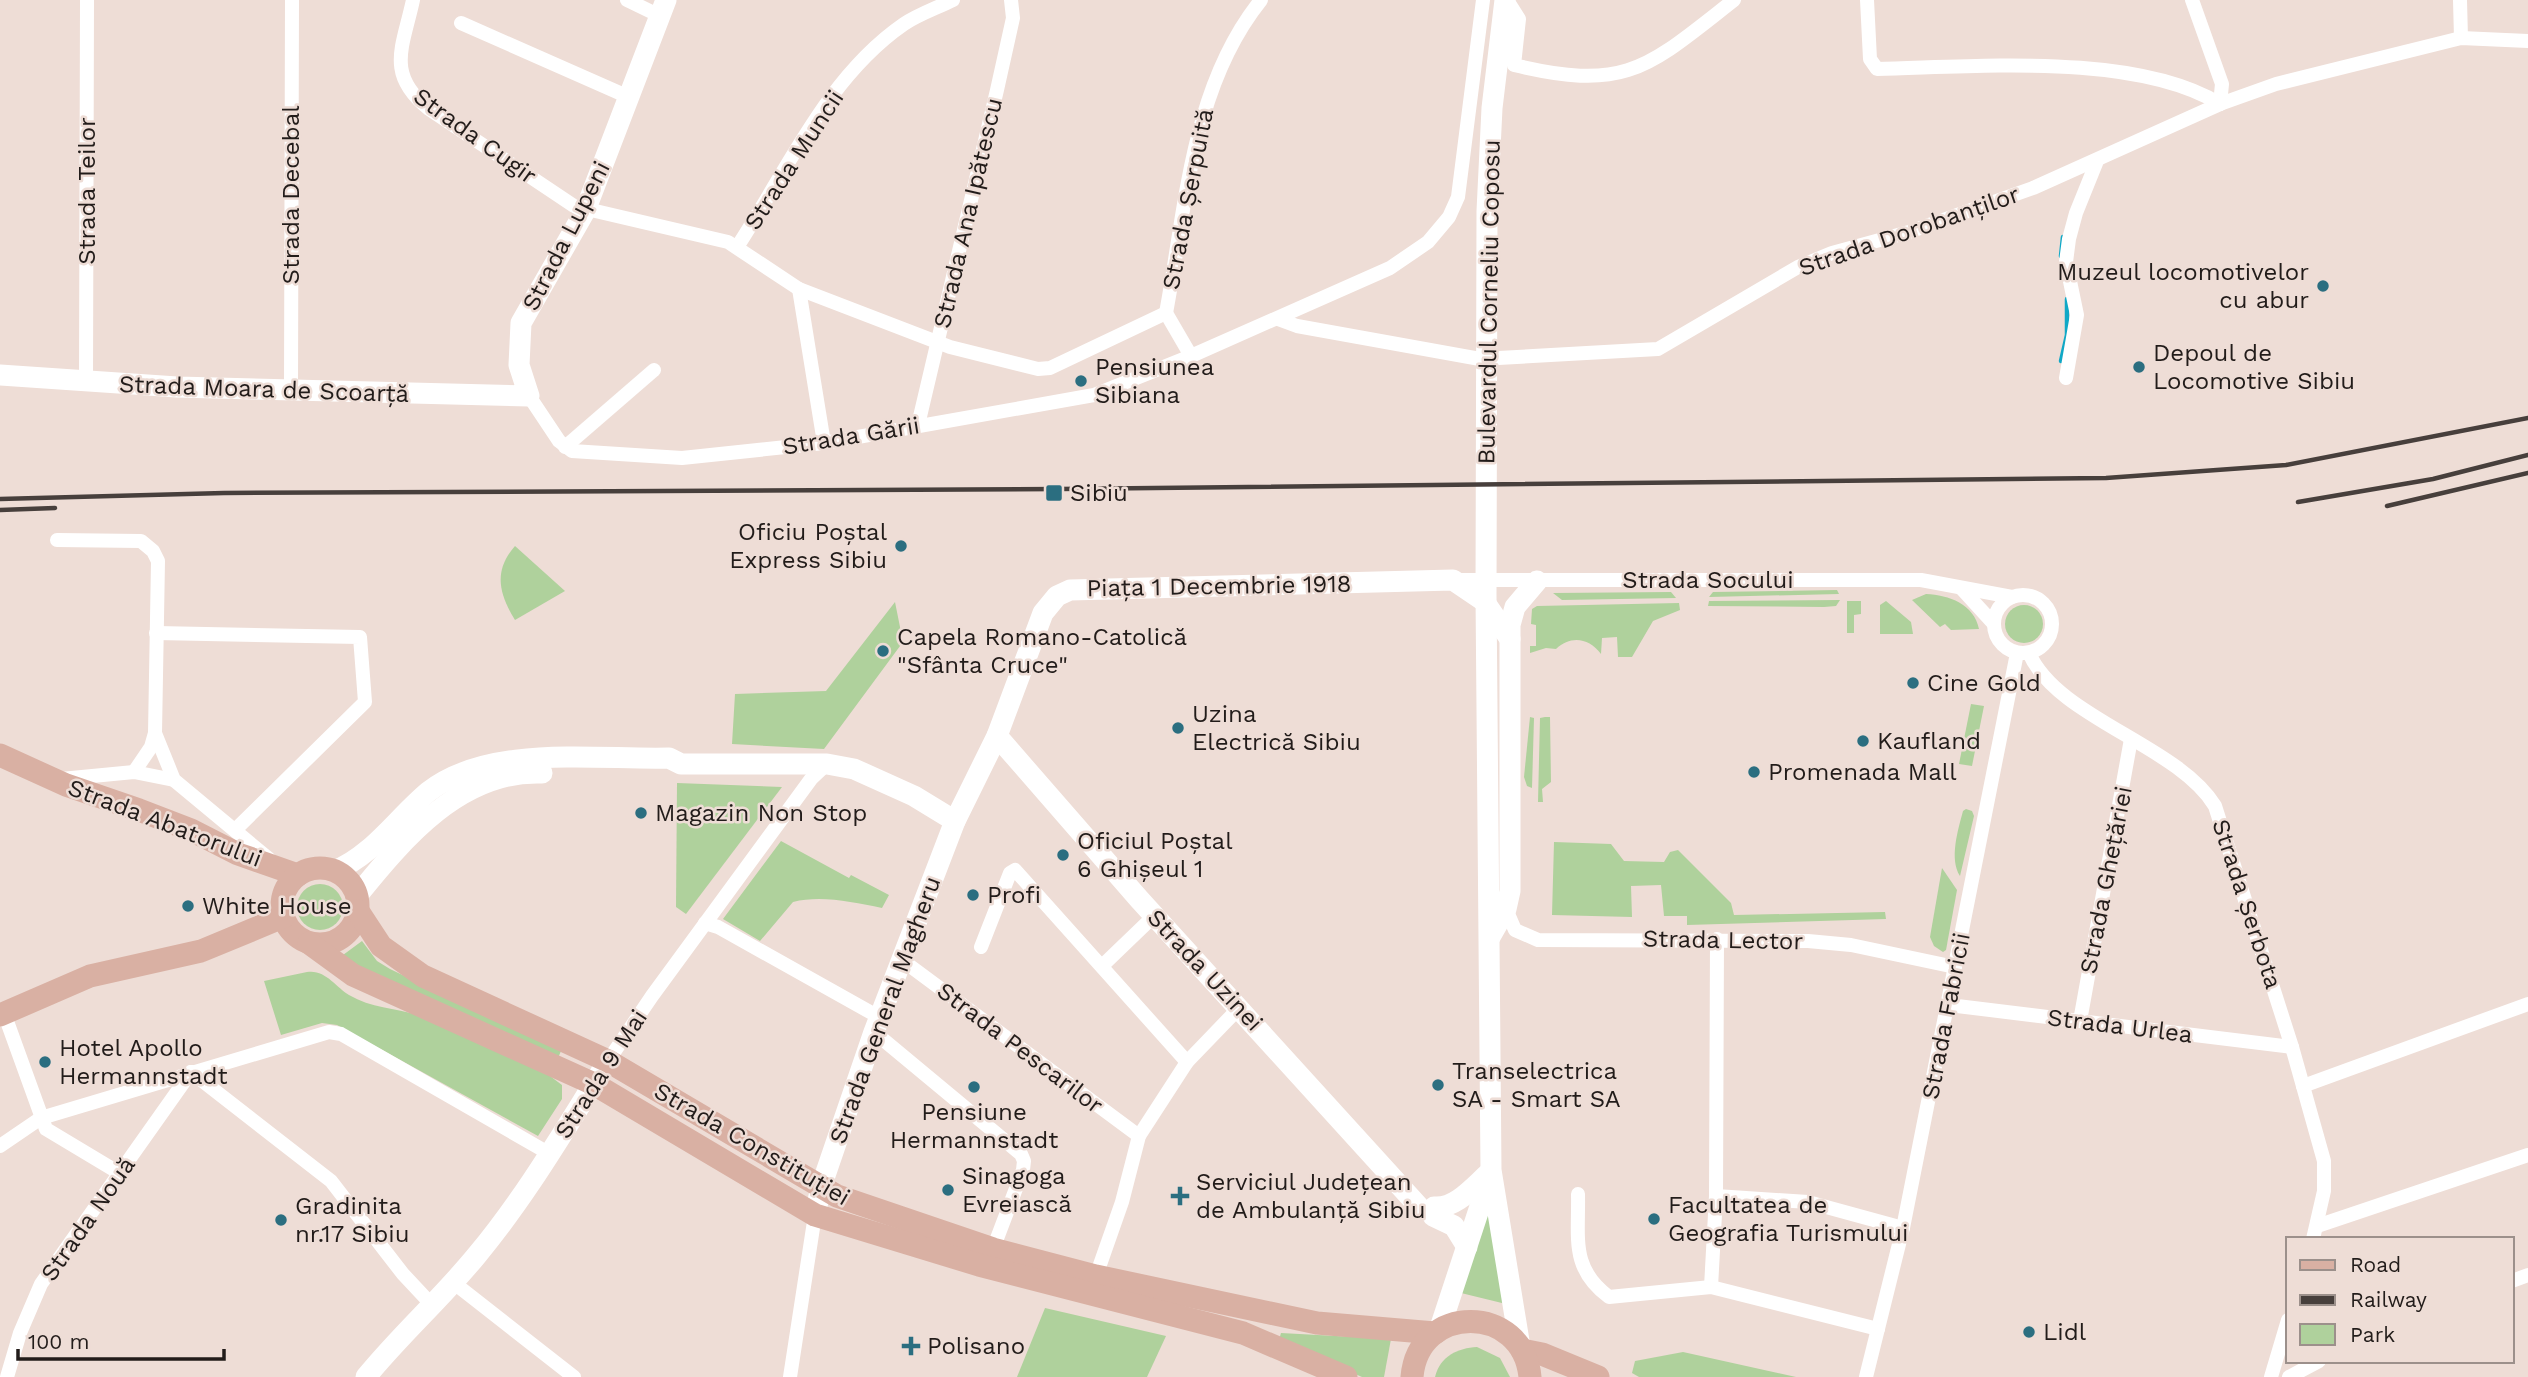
<svg xmlns="http://www.w3.org/2000/svg" width="2528" height="1377" font-family="'Work Sans',sans-serif">
<rect width="100%" height="100%" fill="#eeddd6"/>
<g fill="#afd19c">
<path d="M515,546L565,591L515,620C499,594 493,571 515,546Z"/>
<path d="M1837,590L1839,594L1709,597L1713,592Z"/>
<path d="M1671,592L1676,598L1562,600L1553,593Z"/>
<path d="M1926,594C1949,595 1974,604 1979,629L1951,630L1945,624L1940,627L1912,600Z"/>
<path d="M1840,600L1836,606L1824,607L1708,606L1709,601Z"/>
<path d="M1847,601H1861V614L1854,615V633H1847Z"/>
<path d="M1886,601L1911,622L1913,634H1880V605Z"/>
<path d="M895,602L903,642L824,749L732,744L735,694L826,691Z"/>
<path d="M1679,603L1680,610L1653,621L1632,657H1618L1617,637L1602,638L1601,654C1589,638 1571,635 1556,649L1546,648L1530,653V646H1536V625L1531,624L1532,609L1537,606Z"/>
<circle cx="2024" cy="624" r="19"/>
<path d="M1971,704L1984,706L1972,766L1959,764Z"/>
<path d="M1530,717L1534,718L1532,788L1527,786L1524,777Z"/>
<path d="M1545,717H1550L1551,782L1542,789L1543,802H1538L1540,718Z"/>
<path d="M677,783L782,787L686,914L676,907Z"/>
<path d="M1966,809L1972,811L1974,816L1960,876C1949,859 1958,830 1963,811Z"/>
<path d="M781,841L849,878L851,875L889,895L882,908C852,902 821,895 793,902L760,941L723,919Z"/>
<path d="M1554,842L1611,844L1624,861L1664,862L1670,852L1678,850L1731,903L1734,915L1885,912L1886,919L1687,925V916H1664L1661,885L1631,886L1632,917L1552,915Z"/>
<path d="M1942,868L1957,890L1946,950L1943,952L1934,946L1930,937Z"/>
<circle cx="320" cy="907" r="23"/>
<path d="M362,941L377,961L390,969L561,1051L558,1058L366,975L343,955Z"/>
<path d="M307,972C325,969 336,987 349,995C371,1008 395,1008 418,1015L542,1070L562,1085V1099L538,1136L337,1025L322,1023L281,1035L264,981Z"/>
<path d="M1487,1213L1491,1214L1506,1304L1461,1293Z"/>
<path d="M1045,1308L1166,1336L1147,1377H1017Z"/>
<path d="M1281,1333L1391,1339L1384,1377H1362L1279,1340Z"/>
<path d="M1477,1347L1500,1358L1510,1377H1435C1440,1356 1458,1348 1477,1347Z"/>
<path d="M1683,1352L1796,1377H1639L1632,1373L1635,1361Z"/>
</g>
<g fill="none" stroke-linecap="round" stroke-linejoin="round">
<g stroke="#10a8c6" stroke-width="4.5">
<path d="M2061,256L2063,237"/>
<path d="M2061,361L2067,335V299"/>
</g>
<g stroke="#fff" stroke-width="14">
<path d="M413,0C403,47 385,74 429,109L574,206L728,242L799,289L950,347L1038,369L1050,368L1166,313"/>
<path d="M627,0L660,16"/>
<path d="M1507,0L1519,19L1514,65C1627,92 1647,68 1734,0"/>
<path d="M1867,0L1870,59L1877,69C1975,67 2135,52 2220,104"/>
<path d="M2192,0L2222,84L2220,104"/>
<path d="M2460,0L2461,38"/>
<path d="M461,23L631,98"/>
<path d="M737,247C787,171 827,77 904,24C919,14 937,8 953,0"/>
<path d="M799,289L824,443"/>
<path d="M1166,313C1186,207 1191,87 1261,0"/>
<path d="M1166,313L1191,356"/>
<path d="M1278,319L1297,326L1480,359L1658,349L1798,267L1832,253L1909,232L2033,188L2220,104L2276,84L2461,38L2528,41"/>
<path d="M2066,378L2077,315L2066,262L2069,239L2076,213L2097,161"/>
<path d="M86,383L87,0"/>
<path d="M291,390L292,0"/>
<path d="M529,396L559,441L572,451L682,458L824,443L1094,395L1191,356L1390,268L1428,242L1449,217L1458,197L1483,0"/>
<path d="M918,425L997,90L1013,18L1011,0"/>
<path d="M565,447L654,370"/>
<path d="M57,540L141,541L153,551L158,561L155,733L174,780L269,859"/>
<path d="M1456,580H1921L2012,597"/>
<path d="M1962,589L1994,624"/>
<circle cx="2023" cy="624" r="29"/>
<path d="M156,633L360,637L365,702L235,830"/>
<path d="M2029,653C2057,718 2178,745 2215,806L2292,1047L2324,1161V1191L2313,1239"/>
<path d="M134,772L151,747L155,733"/>
<path d="M61,779L134,772L174,780"/>
<path d="M1506,909L1515,930L1538,940L1808,941L1851,945L1955,967"/>
<path d="M705,923L718,927L879,1017"/>
<path d="M981,947L1010,873L1015,870L1187,1062"/>
<path d="M902,960L1139,1136"/>
<path d="M1102,966L1155,915"/>
<path d="M1949,1005L2292,1047"/>
<path d="M4,1013L46,1129L121,1174"/>
<path d="M2080,1021L2131,739"/>
<path d="M874,1032L1021,1154L1024,1161L1023,1170L993,1249"/>
<path d="M608,1061L652,996L811,779L827,764"/>
<path d="M191,1072L331,1181L403,1274L432,1305"/>
<path d="M2303,1086L2528,1004"/>
<path d="M0,1146L41,1118L329,1032L341,1034L550,1154"/>
<path d="M1578,1194C1579,1238 1570,1268 1609,1297L1711,1287L1878,1329"/>
<path d="M1716,1196L1808,1202L1903,1228"/>
<path d="M2317,1226L2528,1155"/>
<path d="M1096,1276L1122,1202L1139,1136L1187,1062L1240,1007"/>
<path d="M2512,1281L2528,1275"/>
<path d="M454,1283L574,1377"/>
<path d="M1711,1287L1716,1196L1717,939"/>
<path d="M7,1377L20,1333L41,1284L191,1072"/>
<path d="M790,1377L815,1215"/>
<path d="M1866,1377L1903,1228L2017,653"/>
<path d="M2271,1377L2288,1320"/>
<path d="M2289,1377L2319,1361"/>
</g>
<g stroke="#fff" stroke-width="21">
<path d="M1505,0L1492,108L1487,211L1486,595L1491,1170L1520,1347"/>
<path d="M0,375L177,387L529,396L519,365L521,323L585,211L666,0"/>
<path d="M997,736L1139,899L1421,1209"/>
<path d="M334,871C372,856 397,818 428,792C489,744 595,760 669,758L681,764H827L854,769L914,796L955,821"/>
<path d="M357,896C404,838 461,770 542,773"/>
<path d="M1490,937L1506,909L1510,891V625L1515,607L1537,581"/>
<path d="M1434,1207C1456,1209 1474,1186 1490,1172"/>
<path d="M815,1215L821,1187L874,1032L955,821L997,736L1043,613L1057,596L1070,590L1453,580L1484,601L1510,639"/>
<path d="M1433,1216L1454,1226L1467,1247"/>
<path d="M1439,1331L1490,1176"/>
<path d="M366,1377C401,1334 442,1298 477,1255C527,1195 566,1127 608,1061"/>
</g>
<g stroke="#d9b0a3" stroke-width="23">
<path d="M0,755L66,785L139,810L191,830L238,854L298,875"/>
<circle cx="320" cy="906" r="38"/>
<path d="M358,911L381,946L423,976L608,1061L837,1196L993,1249L1096,1276L1317,1323L1435,1333"/>
<path d="M309,943L353,975L594,1084L815,1215L979,1265L1243,1333L1346,1377"/>
<path d="M0,1015L90,976L201,951L283,917"/>
<path d="M1522,1350L1542,1354L1598,1377"/>
<path d="M1412,1377C1418,1303 1523,1303 1530,1377"/>
</g>
<g stroke="#473f3c" stroke-width="4.5">
<path d="M0,499L224,493L1060,489L2106,478L2286,465L2528,418"/>
<path d="M2298,502L2433,479L2528,455"/>
<path d="M2387,506L2528,473"/>
<path d="M0,510L55,508"/>
</g>
</g>
<g fill="#2b6e80" stroke="#eeddd6" stroke-width="2.5">
<circle cx="2323" cy="286" r="7"/>
<circle cx="2139" cy="367" r="7"/>
<circle cx="1081" cy="381" r="7"/>
<rect x="1045" y="484" width="18" height="18" rx="3.5"/>
<circle cx="901" cy="546" r="7"/>
<circle cx="883" cy="651" r="7"/>
<circle cx="1913" cy="683" r="7"/>
<circle cx="1178" cy="728" r="7"/>
<circle cx="1863" cy="741" r="7"/>
<circle cx="1754" cy="772" r="7"/>
<circle cx="641" cy="813" r="7"/>
<circle cx="1063" cy="855" r="7"/>
<circle cx="973" cy="895" r="7"/>
<circle cx="188" cy="906" r="7"/>
<circle cx="45" cy="1062" r="7"/>
<circle cx="1438" cy="1085" r="7"/>
<circle cx="974" cy="1087" r="7"/>
<circle cx="948" cy="1190" r="7"/>
<path d="M1176.5 1185.5h7v7h7v7h-7v7h-7v-7h-7v-7h7z"/>
<circle cx="1654" cy="1219" r="7"/>
<circle cx="281" cy="1220" r="7"/>
<circle cx="2029" cy="1332" r="7"/>
<path d="M907.5 1335.5h7v7h7v7h-7v7h-7v-7h-7v-7h7z"/>
</g>
<g text-anchor="middle" stroke-width="5" stroke-linejoin="round" paint-order="stroke">
<g font-size="24" fill="#221c1a" stroke="#eeddd6">
<text transform="translate(475 136) rotate(36)" y="8">Strada Cugir</text>
<text transform="translate(794 160) rotate(-57)" y="8">Strada Muncii</text>
<text transform="translate(87 191) rotate(-90)" y="8">Strada Teilor</text>
<text transform="translate(291 195) rotate(-90)" y="8">Strada Decebal</text>
<text transform="translate(1188 199) rotate(-79)" y="8">Strada Șerpuită</text>
<text transform="translate(968 213) rotate(-77)" y="8">Strada Ana Ipătescu</text>
<text transform="translate(1909 231) rotate(-19)" y="8">Strada Dorobanților</text>
<text transform="translate(566 236) rotate(-63)" y="8">Strada Lupeni</text>
<text transform="translate(1489 302) rotate(-89)" y="8">Bulevardul Corneliu Coposu</text>
<text transform="translate(264 389) rotate(2)" y="8">Strada Moara de Scoarță</text>
<text transform="translate(851 436) rotate(-9)" y="8">Strada Gării</text>
<text x="1708" y="588">Strada Socului</text>
<text transform="translate(1219 586) rotate(-1)" y="8">Piața 1 Decembrie 1918</text>
<text transform="translate(165 823) rotate(21)" y="8">Strada Abatorului</text>
<text transform="translate(2106 880) rotate(-79)" y="8">Strada Ghețăriei</text>
<text transform="translate(2247 904) rotate(72)" y="8">Strada Șerbota</text>
<text transform="translate(1723 940) rotate(1)" y="8">Strada Lector</text>
<text transform="translate(1205 970) rotate(47)" y="8">Strada Uzinei</text>
<text transform="translate(885 1010) rotate(-70)" y="8">Strada General Magheru</text>
<text transform="translate(1946 1016) rotate(-79)" y="8">Strada Fabricii</text>
<text transform="translate(2120 1026) rotate(7)" y="8">Strada Urlea</text>
<text transform="translate(1020 1048) rotate(37)" y="8">Strada Pescarilor</text>
<text transform="translate(601 1074) rotate(-57)" y="8">Strada 9 Mai</text>
<text transform="translate(752 1144) rotate(30)" y="8">Strada Constituției</text>
<text transform="translate(88 1219) rotate(-55)" y="8">Strada Nouă</text>
</g>
<g font-size="24" fill="#221c1a" stroke="#eeddd6" text-anchor="start">
<text x="2309" y="280" text-anchor="end">Muzeul locomotivelor<tspan x="2309" dy="28">cu abur</tspan></text>
<text x="2153" y="361">Depoul de<tspan x="2153" dy="28">Locomotive Sibiu</tspan></text>
<text x="1095" y="375">Pensiunea<tspan x="1095" dy="28">Sibiana</tspan></text>
<text x="1070" y="501">Sibiu</text>
<text x="887" y="540" text-anchor="end">Oficiu Poștal<tspan x="887" dy="28">Express Sibiu</tspan></text>
<text x="897" y="645">Capela Romano-Catolică<tspan x="897" dy="28">"Sfânta Cruce"</tspan></text>
<text x="1927" y="691">Cine Gold</text>
<text x="1192" y="722">Uzina<tspan x="1192" dy="28">Electrică Sibiu</tspan></text>
<text x="1877" y="749">Kaufland</text>
<text x="1768" y="780">Promenada Mall</text>
<text x="655" y="821">Magazin Non Stop</text>
<text x="1077" y="849">Oficiul Poștal<tspan x="1077" dy="28">6 Ghișeul 1</tspan></text>
<text x="987" y="903">Profi</text>
<text x="202" y="914">White House</text>
<text x="59" y="1056">Hotel Apollo<tspan x="59" dy="28">Hermannstadt</tspan></text>
<text x="1452" y="1079">Transelectrica<tspan x="1452" dy="28">SA - Smart SA</tspan></text>
<text x="974" y="1120" text-anchor="middle">Pensiune<tspan x="974" dy="28">Hermannstadt</tspan></text>
<text x="962" y="1184">Sinagoga<tspan x="962" dy="28">Evreiască</tspan></text>
<text x="1196" y="1190">Serviciul Județean<tspan x="1196" dy="28">de Ambulanță Sibiu</tspan></text>
<text x="1668" y="1213">Facultatea de<tspan x="1668" dy="28">Geografia Turismului</tspan></text>
<text x="295" y="1214">Gradinita<tspan x="295" dy="28">nr.17 Sibiu</tspan></text>
<text x="2043" y="1340">Lidl</text>
<text x="927" y="1354">Polisano</text>
</g>
</g>
<rect x="2286" y="1237" width="228" height="126" fill="#eeddd6" stroke="#9c908b" stroke-width="2"/>
<rect x="2300" y="1260" width="35" height="10" fill="#d9b0a3" stroke="#9c908b" stroke-width="2"/>
<text x="2350" y="1272" font-size="21" fill="#221c1a">Road</text>
<rect x="2300" y="1295" width="35" height="10" fill="#473f3c" stroke="#9c908b" stroke-width="2"/>
<text x="2350" y="1307" font-size="21" fill="#221c1a">Railway</text>
<rect x="2300" y="1324" width="35" height="21" fill="#afd19c" stroke="#9c908b" stroke-width="2"/>
<text x="2350" y="1342" font-size="21" fill="#221c1a">Park</text>
<path d="M18 1349v10h206v-10" fill="none" stroke="#221c1a" stroke-width="3.5"/>
<text x="28" y="1349" font-size="21" fill="#221c1a" stroke="#eeddd6" stroke-width="5" paint-order="stroke">100 m</text>
</svg>
